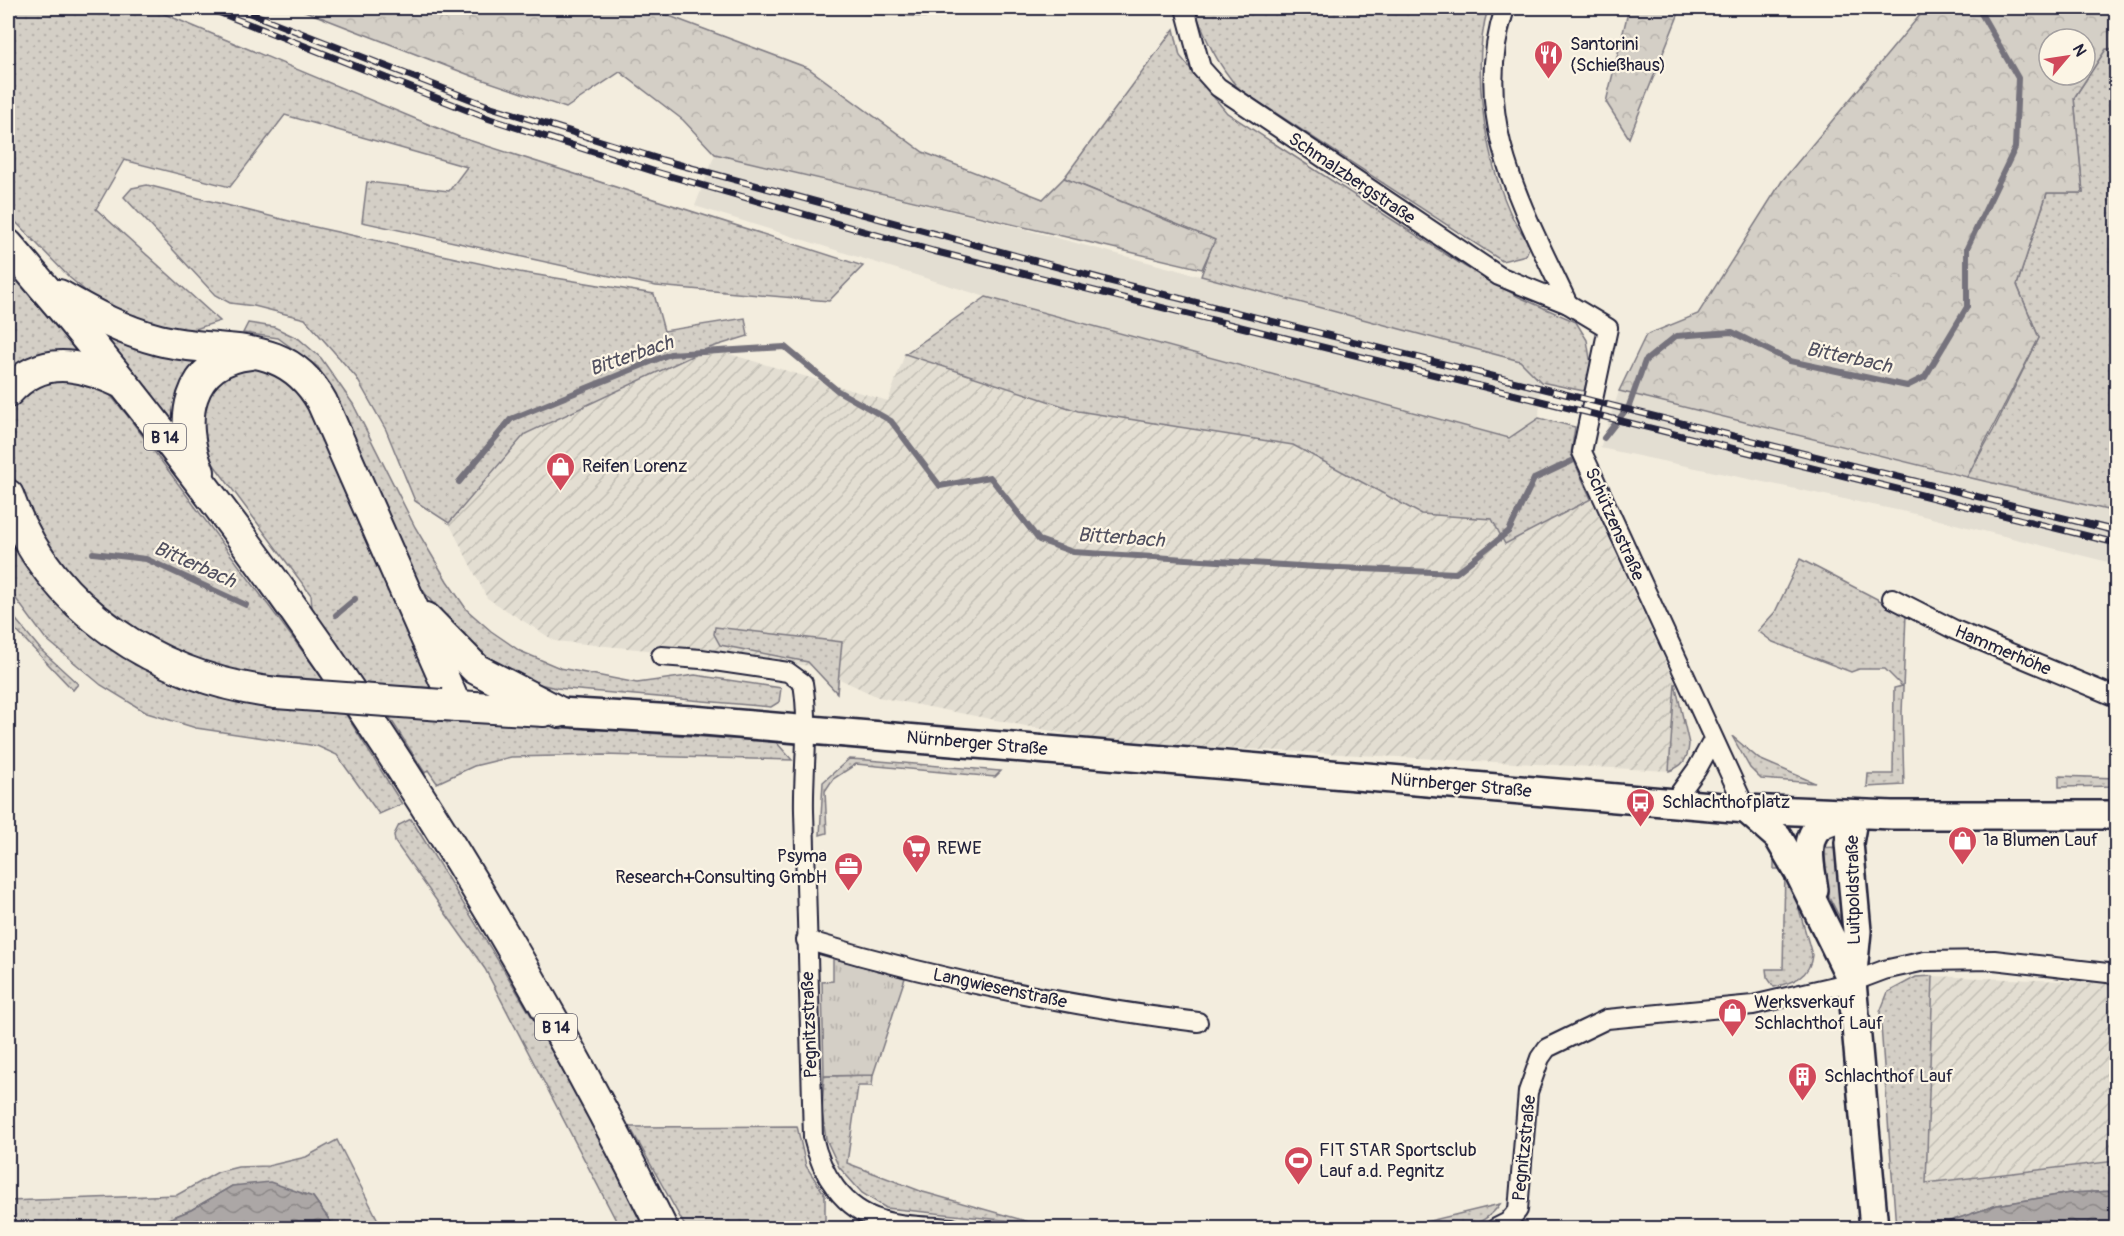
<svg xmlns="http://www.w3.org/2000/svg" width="2124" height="1236" font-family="Pangolin,sans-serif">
<defs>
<pattern id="industrial-furrows" width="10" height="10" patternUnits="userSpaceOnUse" patternTransform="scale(1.5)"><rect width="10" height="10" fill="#e3ded2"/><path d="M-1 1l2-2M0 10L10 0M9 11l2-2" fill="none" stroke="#c2beb5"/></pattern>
<pattern id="grass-dots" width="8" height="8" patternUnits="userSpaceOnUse" patternTransform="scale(1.5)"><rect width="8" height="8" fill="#d4cfc6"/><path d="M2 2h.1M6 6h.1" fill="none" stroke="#b6b1ab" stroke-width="1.8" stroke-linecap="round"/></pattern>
<pattern id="forest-crowns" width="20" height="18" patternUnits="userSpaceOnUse" patternTransform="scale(1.5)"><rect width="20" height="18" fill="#d4cfc6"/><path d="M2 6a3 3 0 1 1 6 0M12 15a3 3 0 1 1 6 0" fill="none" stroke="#b6b1ab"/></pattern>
<pattern id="park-tufts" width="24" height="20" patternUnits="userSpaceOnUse" patternTransform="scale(1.5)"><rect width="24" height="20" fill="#d4cfc6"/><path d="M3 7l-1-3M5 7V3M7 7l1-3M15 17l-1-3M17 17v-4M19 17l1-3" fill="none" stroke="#b6b1ab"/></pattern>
<pattern id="water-waves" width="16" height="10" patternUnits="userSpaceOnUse" patternTransform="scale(1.5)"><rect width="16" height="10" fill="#aca7a6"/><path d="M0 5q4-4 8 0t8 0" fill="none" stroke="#8c8888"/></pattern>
</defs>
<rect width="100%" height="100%" fill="#f3edde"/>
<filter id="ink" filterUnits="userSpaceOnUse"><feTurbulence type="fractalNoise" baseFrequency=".0167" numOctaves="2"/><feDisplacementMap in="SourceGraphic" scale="12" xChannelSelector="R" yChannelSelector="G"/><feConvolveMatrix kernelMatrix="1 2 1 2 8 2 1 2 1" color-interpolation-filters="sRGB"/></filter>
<g filter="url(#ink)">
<g fill="#e3ded2">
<path d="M715,154L1012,226L1520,361L1541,382L1539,418L1509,438L986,297L695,206Z"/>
<path d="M1619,391L2116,512V564L1911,513L1600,448Z"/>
</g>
<g fill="url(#industrial-furrows)">
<path d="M709,348L888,401L905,354L1078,411L1293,445L1421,514L1492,519L1505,544L1591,499L1675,683L1670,771L1108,742L878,697L812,666L555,641L487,598L449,523L525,434Z"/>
<path d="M1933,976L2116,983V1161L1926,1184Z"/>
</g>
<g fill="url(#grass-dots)" stroke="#7b7880" stroke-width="1.5">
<path d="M8,8H150L459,137L863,266L829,301L656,286L362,222L367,182L449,191L467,167L285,115L230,187L124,160L96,209L220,321L180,334L111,312L70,278L8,214Z"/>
<path d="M1194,8H1488C1471,67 1484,153 1509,210C1514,223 1523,234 1530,245L1526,255L1502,261L1239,89C1217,64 1205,38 1194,8Z"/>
<path d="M1174,29L1180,56L1227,113L1464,266L1519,297L1576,322L1587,340L1591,365L1584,391L1541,382L1520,361L1201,276L1214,240L1064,178Z"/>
<path d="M2106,49H2116V512L1967,477L1993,431L2039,338L2017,285L2047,193H2083L2074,98Z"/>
<path d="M147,185L301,224L519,272L654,294L664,331L745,318L748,336L709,348L525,434L449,523L415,501L386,430L356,377L305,319L254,306L230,303L215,295L124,197L132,188Z"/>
<path d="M8,267L75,348L72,355L8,378Z"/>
<path d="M986,297L1509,438L1539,418L1575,427L1571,454L1591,499L1505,544L1492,519L1421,514L1293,445L1078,411L905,354Z"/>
<path d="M248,323L274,327L299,339L321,358L353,404L415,527L447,581L467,610L491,631L520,651L560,668L637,683L695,675L781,688L779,702L771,707L556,688L511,677L450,625L421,588L345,415L318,367L278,338L243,333Z"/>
<path d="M94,331L206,353L172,423Z"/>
<path d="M252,368C286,375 294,384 313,411L440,688L361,684L312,608L311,595L203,450L201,396C217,376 227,373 252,368Z"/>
<path d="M84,378L110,395L127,415L324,680L247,674L201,662L140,631L90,594L50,550L21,498L8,460V414L18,397L37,379Z"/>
<path d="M8,528L62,606L135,665L220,698L280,707L345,713L402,804L379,814L337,755L317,746L196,728L147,713L101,685L45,638L8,588Z"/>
<path d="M1800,559L1906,614L1902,713L1904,785L1867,787L1868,774H1893L1894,688L1902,686L1885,669H1859L1851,672L1773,642L1758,631L1775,612Z"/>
<path d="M8,610L41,650L78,684L73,690L8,622Z"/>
<path d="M715,627L842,642L837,693L808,662L720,645L714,634Z"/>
<path d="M1675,683L1689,744C1688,759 1683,766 1669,771Z"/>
<path d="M388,715L776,742L792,760L603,755L511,757L474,766L437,783L428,770L425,773Z"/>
<path d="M1732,736L1759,759L1815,783L1761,779L1750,768Z"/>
<path d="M849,759L867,760L1001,771L995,777L856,764L833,779L825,791L827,833L820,835L823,782Z"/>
<path d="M2059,776L2116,778V786L2059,787Z"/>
<path d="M411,819C494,953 578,1085 643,1228H620L485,969L395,842L394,835L399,825Z"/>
<path d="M1837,847L1847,927L1843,924L1819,877L1817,848Z"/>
<path d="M1774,850L1788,870L1812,955C1810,977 1794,982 1774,987L1767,977L1766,969H1783L1785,869H1774Z"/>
<path d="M1933,976L1926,1183L2116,1161V1191L2070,1193L1997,1205L1930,1228H1896L1880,1012L1888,992L1916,977Z"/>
<path d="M873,1075L872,1086H858L847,1163L923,1192L1033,1223L886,1208L862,1193L839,1167L826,1139L822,1112L824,1076Z"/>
<path d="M797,1126L806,1166L825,1195V1228H686L630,1127Z"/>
<path d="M337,1140L382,1228H335L313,1197L232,1186L191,1210L146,1228H8V1201L177,1195L218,1172L238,1167L268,1166L306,1157Z"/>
<path d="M1500,1204C1480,1232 1452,1229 1421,1228V1223Z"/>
</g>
<g fill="url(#forest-crowns)" stroke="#7b7880" stroke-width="1.5" fill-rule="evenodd">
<path d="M297,8H648L808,68L923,152L1043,199L1064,178L1215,240L1202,269L715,154L683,120L620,72L566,108L472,76Z"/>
<path d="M769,8H931L928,17Z"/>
<path d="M1629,8H1681L1629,138L1606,102Z"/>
<path d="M1926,8H2116V49H2106L2074,98L2083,193H2047L2017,285L2039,338L1967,477L1619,391L1646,335L1698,314L1782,181ZM2049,39H2085V75H2049Z"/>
</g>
<path fill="url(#park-tufts)" stroke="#7b7880" stroke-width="1.5" d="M833,958L905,978L873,1075L824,1076L822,982L833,981Z"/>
<g fill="url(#water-waves)" stroke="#75727b" stroke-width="1.5">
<path d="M270,1182L313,1197L335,1228H146L191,1210L232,1186Z"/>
<path d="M2116,1191V1228H1930L1997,1205L2070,1193Z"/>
</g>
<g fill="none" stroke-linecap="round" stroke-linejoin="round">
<g stroke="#75727b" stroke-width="6">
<path d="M1604,438L1629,406L1645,361L1676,336L1732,332L1790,361L1907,386L1925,377L1967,307V248L2015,148L2018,78L1978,8"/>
<path d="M459,482L511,419L670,354L785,347L838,391L891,421L940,486L990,477L1039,540L1073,552L1317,567L1456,573L1509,531L1534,479L1572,461"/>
<path d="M93,553L146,559L246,605"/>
<path d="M336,615L355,599"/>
</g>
<defs>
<g id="minor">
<path d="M1185,8L1201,68L1218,87L1499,276L1568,304L1608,328L1582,452L1746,809"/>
<path d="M1505,8C1469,118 1522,206 1568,304"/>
<path d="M1892,598L1955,630L2116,697"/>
<path d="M661,656L701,659L788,672L803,683C810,726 803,769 804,811C807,920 809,1029 813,1137C821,1174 843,1209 881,1220C903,1227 929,1226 952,1228"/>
<path d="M1674,801L1697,769L1713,740"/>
<path d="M806,940C934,978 1065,1006 1198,1022"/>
<path d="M1496,1228L1508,1222L1518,1210L1528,1092L1540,1058L1547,1048L1607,1019L1753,1005L1852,982L1884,970L1925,961L1994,960L2116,974"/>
</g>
<g id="secondary">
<path d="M559,712L692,720L1746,809L1892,815H2116"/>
<path d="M1746,809L1778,837L1799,873L1852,981"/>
<path d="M1854,814L1849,843L1857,931L1852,982L1874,1228"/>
<path d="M1814,890C1812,873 1802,839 1820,826C1827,821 1839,819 1847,816"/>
</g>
<g id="primary">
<path d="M8,245C266,543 488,874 662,1228"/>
<path d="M59,295C92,314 123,331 159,340C223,356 285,335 322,402L456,706"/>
<path d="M8,392C42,354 80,364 120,382"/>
<path d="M199,472C178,422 186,361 250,354"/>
<path d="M8,495C48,610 159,679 276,693"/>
<path d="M426,618L476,669L559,712"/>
<path d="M442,705L544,711"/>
</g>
</defs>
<use href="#minor" stroke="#22223b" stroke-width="22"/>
<use href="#secondary" stroke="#22223b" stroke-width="32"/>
<use href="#primary" stroke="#22223b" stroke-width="34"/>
<use href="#minor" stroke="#fcf5e5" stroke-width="18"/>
<use href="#secondary" stroke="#fcf5e5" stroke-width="27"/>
<use href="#primary" stroke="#fcf5e5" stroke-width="30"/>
<defs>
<g id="rail">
<path d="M208,8L490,119L656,172L933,251L2116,543"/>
<path d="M237,8L488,106L662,160L1106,280L2116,531"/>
</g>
</defs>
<use href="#rail" stroke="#22223b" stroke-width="7"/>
<use href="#rail" stroke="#fcf5e5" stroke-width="4.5" stroke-dasharray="14" stroke-linecap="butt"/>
<defs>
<path id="primary-bridge" d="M276,693L442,705"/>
</defs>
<use href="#primary-bridge" stroke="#22223b" stroke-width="34" stroke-linecap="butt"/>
<use href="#primary-bridge" stroke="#fcf5e5" stroke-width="30"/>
</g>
</g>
<defs>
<symbol id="restaurant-pin" viewBox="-11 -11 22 30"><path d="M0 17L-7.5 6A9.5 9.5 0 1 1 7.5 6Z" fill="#d1495b" stroke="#fcf5e5"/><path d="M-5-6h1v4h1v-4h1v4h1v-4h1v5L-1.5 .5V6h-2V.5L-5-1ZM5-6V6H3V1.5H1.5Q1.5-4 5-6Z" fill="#fff"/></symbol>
<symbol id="shop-pin" viewBox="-11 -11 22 30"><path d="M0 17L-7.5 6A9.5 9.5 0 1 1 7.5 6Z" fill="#d1495b" stroke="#fcf5e5"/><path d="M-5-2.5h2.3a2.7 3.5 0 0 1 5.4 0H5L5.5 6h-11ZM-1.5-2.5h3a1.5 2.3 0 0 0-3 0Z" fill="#fff"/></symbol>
<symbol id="bus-pin" viewBox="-11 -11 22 30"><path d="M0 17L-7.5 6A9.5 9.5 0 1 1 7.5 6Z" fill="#d1495b" stroke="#fcf5e5"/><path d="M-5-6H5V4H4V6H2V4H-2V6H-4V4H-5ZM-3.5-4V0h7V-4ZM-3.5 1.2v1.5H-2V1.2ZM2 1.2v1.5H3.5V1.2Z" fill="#fff"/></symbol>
<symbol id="supermarket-pin" viewBox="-11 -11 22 30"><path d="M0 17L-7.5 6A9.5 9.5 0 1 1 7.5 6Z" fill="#d1495b" stroke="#fcf5e5"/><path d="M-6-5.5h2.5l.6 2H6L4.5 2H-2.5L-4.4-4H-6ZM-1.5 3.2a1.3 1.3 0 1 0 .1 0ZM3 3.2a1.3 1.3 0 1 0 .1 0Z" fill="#fff"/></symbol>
<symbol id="office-pin" viewBox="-11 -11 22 30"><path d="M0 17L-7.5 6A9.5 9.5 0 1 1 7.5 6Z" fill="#d1495b" stroke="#fcf5e5"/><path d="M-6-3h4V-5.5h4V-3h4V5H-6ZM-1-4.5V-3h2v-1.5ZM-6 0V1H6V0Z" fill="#fff"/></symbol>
<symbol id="building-pin" viewBox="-11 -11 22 30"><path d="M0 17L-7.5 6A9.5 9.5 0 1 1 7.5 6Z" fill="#d1495b" stroke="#fcf5e5"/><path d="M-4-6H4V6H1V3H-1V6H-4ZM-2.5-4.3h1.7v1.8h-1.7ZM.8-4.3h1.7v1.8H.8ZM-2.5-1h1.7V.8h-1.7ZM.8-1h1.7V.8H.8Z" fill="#fff"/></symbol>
<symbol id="stadium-pin" viewBox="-11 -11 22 30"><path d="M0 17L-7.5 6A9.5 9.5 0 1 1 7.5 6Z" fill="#d1495b" stroke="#fcf5e5"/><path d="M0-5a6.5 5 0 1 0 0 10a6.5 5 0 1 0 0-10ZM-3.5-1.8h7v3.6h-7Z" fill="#fff"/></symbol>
</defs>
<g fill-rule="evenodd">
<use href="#restaurant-pin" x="1532" y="38" width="33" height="45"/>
<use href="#shop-pin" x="544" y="450" width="33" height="45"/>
<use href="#bus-pin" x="1624" y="786" width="33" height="45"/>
<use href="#shop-pin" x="1946" y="824" width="33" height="45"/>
<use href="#supermarket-pin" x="900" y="832" width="33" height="45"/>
<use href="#office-pin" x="832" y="850" width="33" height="45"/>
<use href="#shop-pin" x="1716" y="996" width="33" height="45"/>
<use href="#building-pin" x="1786" y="1060" width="33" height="45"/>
<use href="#stadium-pin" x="1282" y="1144" width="33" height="45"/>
</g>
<g text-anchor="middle" stroke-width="4.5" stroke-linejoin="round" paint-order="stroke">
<g fill="#fcf5e5" stroke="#63616e" stroke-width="1.5">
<rect x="144" y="424" width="42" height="26" rx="4.5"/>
<rect x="535" y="1014" width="42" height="26" rx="4.5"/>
</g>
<g font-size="16" font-weight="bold" fill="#22223b">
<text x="165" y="443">B 14</text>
<text x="556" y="1033">B 14</text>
</g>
<g font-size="18" fill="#22223b" stroke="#fcf5e5" text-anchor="start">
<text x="1570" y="50">Santorini<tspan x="1570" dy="21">(Schießhaus)</tspan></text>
<text x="582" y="472">Reifen Lorenz</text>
<text x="1662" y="808">Schlachthofplatz</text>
<text x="1983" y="846">1a Blumen Lauf</text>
<text x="937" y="854">REWE</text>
<text x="827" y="862" text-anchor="end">Psyma<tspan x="827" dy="21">Research+Consulting GmbH</tspan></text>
<text x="1754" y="1008">Werksverkauf<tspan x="1754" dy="21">Schlachthof Lauf</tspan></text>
<text x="1824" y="1082">Schlachthof Lauf</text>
<text x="1319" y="1156">FIT STAR Sportsclub<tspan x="1319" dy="21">Lauf a.d. Pegnitz</tspan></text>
</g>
<g font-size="18" fill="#22223b" stroke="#fcf5e5">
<text transform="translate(1352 178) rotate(34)" y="6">Schmalzbergstraße</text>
<text transform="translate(1615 524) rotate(66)" y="6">Schützenstraße</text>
<text transform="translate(2003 650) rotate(23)" y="6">Hammerhöhe</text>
<text transform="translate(977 743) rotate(5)" y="6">Nürnberger Straße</text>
<text transform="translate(1461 785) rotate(5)" y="6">Nürnberger Straße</text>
<text transform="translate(1853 890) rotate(-91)" y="6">Luitpoldstraße</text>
<text transform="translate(1000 988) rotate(12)" y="6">Langwiesenstraße</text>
<text transform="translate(809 1025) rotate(-92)" y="6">Pegnitzstraße</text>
<text transform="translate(1524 1148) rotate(-84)" y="6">Pegnitzstraße</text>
</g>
<g font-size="20" font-style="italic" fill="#525160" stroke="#fcf5e5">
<text transform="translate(631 355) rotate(-19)" y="7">Bitterbach</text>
<text transform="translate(1849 357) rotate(12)" y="7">Bitterbach</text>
<text transform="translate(1121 537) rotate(4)" y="7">Bitterbach</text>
<text transform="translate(195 564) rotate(24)" y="7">Bitterbach</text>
</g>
</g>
<rect width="2124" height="1236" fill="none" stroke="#fcf5e5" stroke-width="30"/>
<rect x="15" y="15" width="2094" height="1206" fill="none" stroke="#22223b" stroke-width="2" filter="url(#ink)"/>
<g transform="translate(2067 57) rotate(61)"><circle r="28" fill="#fcf5e5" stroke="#a5a1a1" stroke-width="1.5"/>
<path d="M0-4.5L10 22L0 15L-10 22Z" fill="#d1495b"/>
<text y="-9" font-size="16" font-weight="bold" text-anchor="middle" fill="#22223b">N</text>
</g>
</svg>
